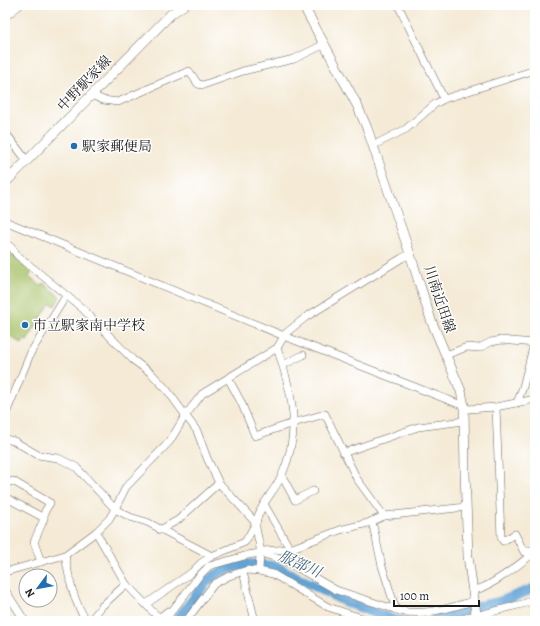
<svg xmlns="http://www.w3.org/2000/svg" width="540" height="626" font-family="Alegreya,'Noto Serif JP',serif">
<rect width="100%" height="100%" fill="#fff"/>
<filter id="ink" filterUnits="userSpaceOnUse"><feTurbulence type="fractalNoise" baseFrequency=".025" numOctaves="2"/><feDisplacementMap in="SourceGraphic" scale="8" xChannelSelector="R" yChannelSelector="G"/><feConvolveMatrix kernelMatrix="1 2 1 2 8 2 1 2 1" color-interpolation-filters="sRGB"/></filter>
<filter id="wash" filterUnits="userSpaceOnUse"><feTurbulence type="fractalNoise" baseFrequency=".012" numOctaves="4" result="noise"/><feDisplacementMap in="SourceGraphic" scale="16" xChannelSelector="R" yChannelSelector="G"/><feGaussianBlur stdDeviation="0.9" result="paint"/><feColorMatrix in="noise" values="0 0 0 0 0 0 0 0 0 0 0 0 0 0 0 0 0 1.4 0 .05"/><feComposite in="paint" operator="in"/></filter>
<g filter="url(#wash)">
<rect width="100%" height="100%" fill="#f4ead5"/>
<path fill="#a8c269" stroke="#626f42" d="M5,249L32,273L29,276L41,286L44,283L60,297L55,306L50,303L27,341L24,340L22,344L5,333Z"/>
<g fill="none" stroke-linecap="round" stroke-linejoin="round">
<g stroke="#61a3d5" stroke-width="10">
<path d="M176,621L208,580L224,570L250,564L275,566L344,601L393,620L404,621"/>
<path d="M430,621L463,613L484,605L499,602L535,588"/>
</g>
</g>
</g>
<g filter="url(#ink)">
<g fill="none" stroke-linecap="round" stroke-linejoin="round">
<defs>
<g id="minor">
<path d="M398,5L444,99"/>
<path d="M5,17L20,5"/>
<path d="M92,95L103,100L118,102L189,71L198,84L203,85L243,71L294,59L325,44"/>
<path d="M5,132L27,161"/>
<path d="M374,145L406,129L435,104L444,99L535,70"/>
<path d="M5,221L284,336L464,406L468,409L496,407L535,399"/>
<path d="M5,243L11,247L17,255L83,309L133,360L151,373L167,390L197,431L207,458L219,483L256,523L245,542L212,556L201,563L191,573L146,604"/>
<path d="M446,355L467,347L479,348L491,342L501,340L535,343"/>
<path d="M283,365L303,355"/>
<path d="M228,378L241,402L255,436L293,423L325,414L357,479L384,516"/>
<path d="M517,403L523,387L532,351L535,347"/>
<path d="M496,407L501,537L503,541L515,534L524,552L535,549"/>
<path d="M5,416L31,352L66,296"/>
<path d="M5,439L14,441L38,455L58,458L76,467L115,509L130,517L147,522L212,556"/>
<path d="M343,453L418,427L464,421"/>
<path d="M282,476L295,500L313,491"/>
<path d="M5,486L7,483L13,481L50,503L45,511L43,521L34,542L41,562"/>
<path d="M5,497L44,518"/>
<path d="M264,504L290,549"/>
<path d="M372,521L382,566L396,610"/>
<path d="M160,530L178,520L219,483"/>
<path d="M96,532L126,584L156,615L160,617L168,611"/>
<path d="M261,552L263,551L290,549L340,530L368,523L384,516L466,507"/>
<path d="M65,555C69,578 73,602 87,621"/>
<path d="M259,571C259,565 260,559 260,553C261,543 255,532 256,523C260,504 275,491 282,475C302,430 292,392 277,348"/>
<path d="M5,572L65,555L96,532L109,519L115,509L126,487L170,441L185,416L202,394L277,348L286,333L306,317L402,258L410,254"/>
<path d="M244,576L255,621"/>
<path d="M5,590L25,621"/>
<path d="M472,590C487,591 522,562 535,552"/>
<path d="M90,621L102,606L126,584"/>
<path d="M164,621L200,575L209,566L248,555L260,553L284,560L336,590L400,611C426,616 449,608 473,601"/>
<path d="M186,621L214,584L229,576L247,570L259,571L273,574L328,607L371,621"/>
<path d="M460,621L470,616H476L526,603L535,597"/>
</g>
<g id="major">
<path d="M303,5L357,105L367,128L410,254L431,320L461,391L464,406L465,472L468,556L477,621"/>
<path d="M5,183L171,14L184,5"/>
</g>
</defs>
<use href="#minor" stroke="#68645d" stroke-width="8"/>
<use href="#major" stroke="#68645d" stroke-width="10"/>
<use href="#minor" stroke="#fff" stroke-width="7"/>
<use href="#major" stroke="#fff" stroke-width="9"/>
</g>
</g>
<g fill="#1f6fb2" stroke="#fff" stroke-width="1.5">
<circle cx="74" cy="146" r="4"/>
<circle cx="25" cy="325" r="4"/>
</g>
<g text-anchor="middle" stroke-width="3" stroke-linejoin="round" paint-order="stroke">
<g font-size="14" fill="#1c1c1c" stroke="#fff">
<text transform="translate(84 83) rotate(-46)" y="5">中野駅家線</text>
<text transform="translate(440 299) rotate(71)" y="5">川南近田線</text>
</g>
<g font-size="14" fill="#1c1c1c" stroke="#fff" text-anchor="start">
<text x="82" y="151">駅家郵便局</text>
<text x="33" y="330">市立駅家南中学校</text>
</g>
<g font-size="15" font-style="italic" fill="#3e6078" stroke="#fff">
<text transform="translate(300 564) rotate(24)" y="5">服部川</text>
</g>
</g>
<rect width="540" height="626" fill="none" stroke="#fff" stroke-width="20"/>
<g transform="translate(38 588) rotate(238)"><circle r="19" fill="#ffffff" stroke="#a4a4a4"/>
<path d="M0-3L7 15L0 10L-7 15Z" fill="#1f6fb2"/>
<text y="-6" font-size="11" font-weight="bold" text-anchor="middle" fill="#1c1c1c">N</text>
</g>
<path d="M394 600v6h85v-6" fill="none" stroke="#1c1c1c" stroke-width="2"/>
<text x="400" y="600" font-size="12" fill="#1c1c1c" stroke="#ffffff" stroke-width="3" paint-order="stroke">100 m</text>
</svg>
